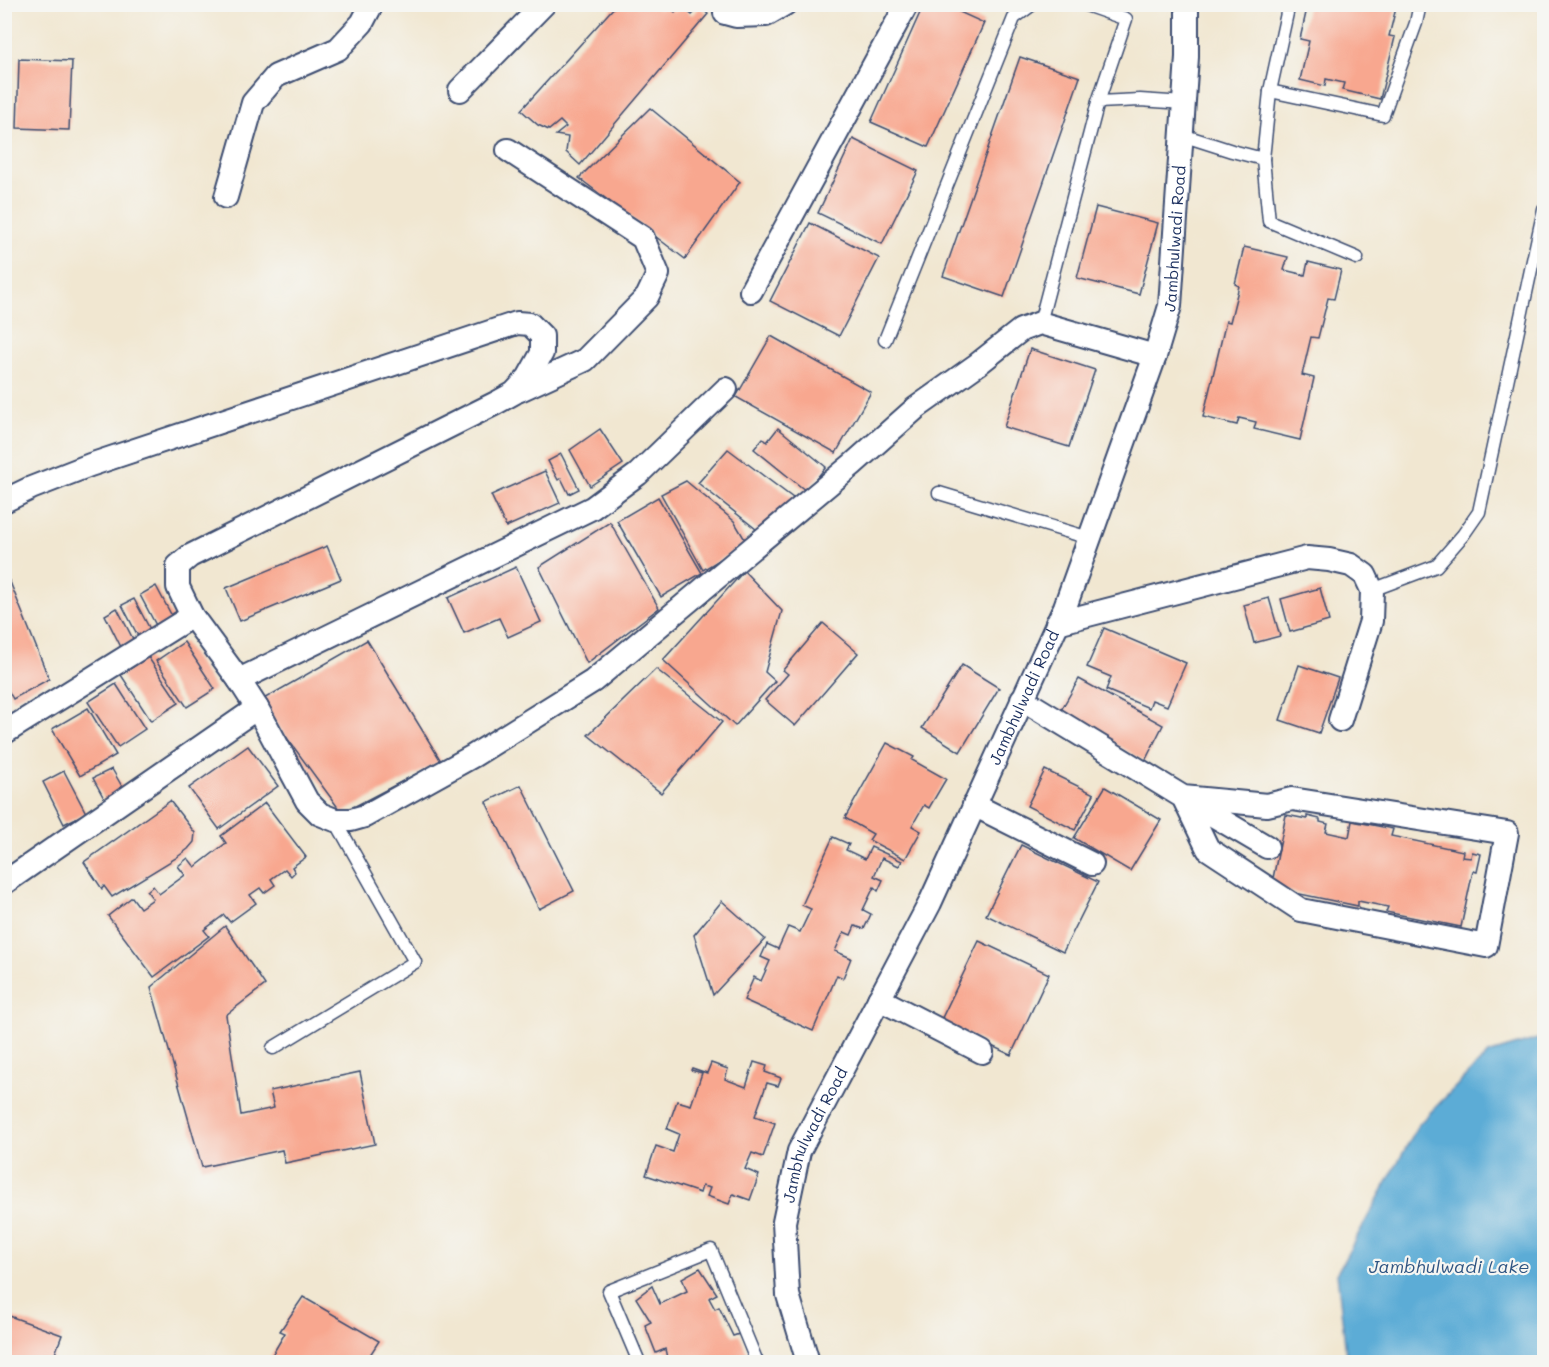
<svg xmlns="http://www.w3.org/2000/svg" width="1549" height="1367" font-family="Mali,sans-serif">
<rect width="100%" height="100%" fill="#f6f6f2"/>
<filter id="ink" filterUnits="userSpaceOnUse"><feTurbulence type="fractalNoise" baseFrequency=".0167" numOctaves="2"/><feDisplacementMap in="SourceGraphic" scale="12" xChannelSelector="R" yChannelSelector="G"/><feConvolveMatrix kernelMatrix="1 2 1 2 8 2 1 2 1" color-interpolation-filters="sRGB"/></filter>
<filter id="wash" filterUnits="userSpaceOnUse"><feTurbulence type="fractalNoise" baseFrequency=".008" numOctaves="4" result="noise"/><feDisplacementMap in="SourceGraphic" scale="24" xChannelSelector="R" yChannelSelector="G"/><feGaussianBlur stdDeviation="1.35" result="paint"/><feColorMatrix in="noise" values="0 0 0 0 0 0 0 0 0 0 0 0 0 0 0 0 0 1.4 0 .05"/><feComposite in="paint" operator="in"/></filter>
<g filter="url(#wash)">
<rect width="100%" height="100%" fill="#f1e7d1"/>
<path fill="#5cacd6" stroke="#3c6e9a" stroke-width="1.5" d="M1544,1037V1362H1347L1337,1273L1419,1124L1488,1054Z"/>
<g id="blocks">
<g fill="#f8a78f">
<path d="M617,4H634L637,7L638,4H653L659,10L667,5L675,12L680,5L692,15L700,7L708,14L580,165L566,152L568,137L556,135L566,127L560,121L549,130L538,125L521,110Z"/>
<path d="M924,4H942L984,23L928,147L871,122Z"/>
<path d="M1308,4H1397L1389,36L1395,37L1380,99L1342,90L1344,83L1326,79L1325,86L1300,80L1309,41L1300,39Z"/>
<path d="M1020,57L1080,77L1004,297L943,276Z"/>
<path d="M19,59L72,61L69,130L17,128Z"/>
<path d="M650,108L740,182L685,259L579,178Z"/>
<path d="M853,139L918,171L882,244L818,213Z"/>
<path d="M1096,207L1158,223L1139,294L1077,278Z"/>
<path d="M810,223L879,258L839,336L770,301Z"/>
<path d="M1244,247L1288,257L1284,270L1305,275L1308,262L1341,270L1334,299L1328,298L1318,338L1311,337L1302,375L1314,378L1300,440L1254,429L1256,422L1239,418L1237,425L1203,417L1226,321L1230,322L1239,286L1235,284Z"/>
<path d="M771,336L871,392L836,453L736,397Z"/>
<path d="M1030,349L1095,370L1069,447L1004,427Z"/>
<path d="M778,428L826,467L806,491L754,449L763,438L767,442Z"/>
<path d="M600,429L623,464L590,486L570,450Z"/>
<path d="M728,449L797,501L761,533L698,483Z"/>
<path d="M561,454L579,489L569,494L561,478L558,480L548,461Z"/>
<path d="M545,471L560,503L506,527L491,495Z"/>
<path d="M686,481L734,521L747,543L703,570L661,494Z"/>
<path d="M658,497L702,573L661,597L617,521Z"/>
<path d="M610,522L659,608L587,663L539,567Z"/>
<path d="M327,546L341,579L240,621L226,588Z"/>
<path d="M516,567L541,622L508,637L499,618L464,633L448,598Z"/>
<path d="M744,571L782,611L765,672L775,681L735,726L663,660Z"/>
<path d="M8,577L49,679L13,699L4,683V580Z"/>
<path d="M156,586L174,620L158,629L140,595Z"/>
<path d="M1320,588L1329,621L1290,632L1281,599Z"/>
<path d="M1269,598L1280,636L1254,643L1244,605Z"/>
<path d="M134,599L152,633L140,640L122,605Z"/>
<path d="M117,608L134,641L121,647L105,615Z"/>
<path d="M823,623L858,653L795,726L765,700L788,674L783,670Z"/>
<path d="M1104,628L1186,663L1167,706L1152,700L1149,708L1106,690L1111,677L1087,667Z"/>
<path d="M367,640L441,761L342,813L260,701Z"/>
<path d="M184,642L215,689L187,707L156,661Z"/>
<path d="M148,657L179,703L151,721L121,675Z"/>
<path d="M962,665L999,688L960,752L922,728Z"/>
<path d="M1299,665L1338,678L1319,733L1280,720Z"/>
<path d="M656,669L722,722L661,793L588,735Z"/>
<path d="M1079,679L1163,725L1145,761L1060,712Z"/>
<path d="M116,684L145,729L118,747L88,702Z"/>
<path d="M88,708L116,755L80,776L52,729Z"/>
<path d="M887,743L914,757L912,760L946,779L929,808L924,805L912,826L921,831L905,859L869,840L873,834L845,818Z"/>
<path d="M248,746L278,786L219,829L189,788Z"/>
<path d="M112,769L124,790L106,802L93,778Z"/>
<path d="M1045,770L1094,794L1075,830L1027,806Z"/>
<path d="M64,771L86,813L64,824L43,782Z"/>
<path d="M521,785L574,891L539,909L486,802Z"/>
<path d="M1105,787L1161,820L1130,871L1074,838Z"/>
<path d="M170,801L195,833L194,842L188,849L176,858L112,897L104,886L102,889L84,862Z"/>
<path d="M265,803L306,857L292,867L295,872L291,876L285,869L271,879L275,885L264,893L260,888L250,895L256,903L230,922L224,915L204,930L209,936L154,977L108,916L132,897L140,908L153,899L147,891L153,886L159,894L185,875L178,866L188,858L195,867L226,843L221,836Z"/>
<path d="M1286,815L1307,819V816L1320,819V822L1328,824L1326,832L1349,837L1352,821L1393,829L1391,836L1463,851L1462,857L1471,858L1472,852L1481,854L1477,872L1473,871L1461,927L1386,912L1388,907L1358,901V906L1271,888Z"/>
<path d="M833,837L849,844L846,850L865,859L871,847L902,861L899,866L882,858L874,876L883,880L878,891L874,887L863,910L871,914L864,929L855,926L851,935L844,932L835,951L851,958L843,978L837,975L813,1031L744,1000L754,977L761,981L770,961L761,957L767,944L778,949L788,927L800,932L811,909L802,905Z"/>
<path d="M1021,845L1098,882L1063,952L986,915Z"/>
<path d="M722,901L765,939L713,995L694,935Z"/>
<path d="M225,926L265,985L226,1015L241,1115L274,1108L270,1091L360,1072L375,1144L285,1163L282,1150L202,1167L151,987Z"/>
<path d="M979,941L1049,974L1011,1055L940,1022Z"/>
<path d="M754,1062L767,1066L765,1072L781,1078L778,1086L767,1083L755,1116L775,1123L763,1157L752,1153L745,1169L759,1175L750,1200L733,1194L729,1204L707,1196L710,1188L702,1186L700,1193L646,1175L656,1146L673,1152L679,1134L667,1129L677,1101L691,1105L702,1073L691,1070L692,1068L707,1073L711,1063L728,1069L725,1079L746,1087Z"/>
<path d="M700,1268L717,1294L709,1298L715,1309L719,1307L733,1336L739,1334L751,1362H668L665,1349L656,1353L645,1325L651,1322L636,1298L652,1286L660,1304L687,1291L682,1278Z"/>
<path d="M303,1297L379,1341L368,1358L375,1362H268L285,1333L280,1331Z"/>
<path d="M4,1314L62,1335L52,1362H4Z"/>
</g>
</g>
</g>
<g filter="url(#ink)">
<use href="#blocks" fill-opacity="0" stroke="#3b4b6f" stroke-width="1.5"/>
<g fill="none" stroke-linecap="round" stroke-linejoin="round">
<defs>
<g id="lane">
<path d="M1083,4L1126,19L1098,102"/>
<path d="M1270,91L1289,4"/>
<path d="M1182,135L1232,151L1263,159L1270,91L1383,115L1416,23L1420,4"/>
<path d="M1263,159L1269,221L1357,258"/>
<path d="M1040,323L1098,102L1140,100L1184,103"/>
<path d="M885,340L1014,18L1033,4"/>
<path d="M939,493L1089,538"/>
<path d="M1372,590L1436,566L1463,535L1479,512L1544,209"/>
<path d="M273,1048L415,962L335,820"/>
<path d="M639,1362L609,1291L711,1250L757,1362"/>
</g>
<g id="street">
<path d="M725,13L736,16L766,15L785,4"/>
<path d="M460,90L544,4"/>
<path d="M508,150L643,238L658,274L647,297L585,360L520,390"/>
<path d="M226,197L253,103L276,76L338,49L362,23L372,4"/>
<path d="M751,291L907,4"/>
<path d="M4,501L31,488L90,465L517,323L530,324L542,336V353L528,378L514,393L496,403L190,556L178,566V587L192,616L239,680L257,708L307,801L320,814L335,820H351L365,816L473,756L593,681L853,464L916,408L978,364L1021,330L1040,323L1155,356"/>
<path d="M1057,623L1307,558L1329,560L1351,565L1365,575L1372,590L1371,621L1340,720"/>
<path d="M239,680L592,508L638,474L726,389"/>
<path d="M1022,699L1183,797L1208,849L1301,910L1486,946L1507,833L1292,799L1267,805L1183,797"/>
<path d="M4,733L192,616"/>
<path d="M1189,801L1267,847"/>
<path d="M974,805L1092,864"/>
<path d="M4,883L257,708"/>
<path d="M879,999L982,1052"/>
<path id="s1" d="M808,1362L788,1295L784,1222L799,1151L930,903L1065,607L1155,356L1170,306L1187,57V4"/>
</g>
</defs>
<use href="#lane" stroke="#3b4b6f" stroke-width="15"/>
<use href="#street" stroke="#3b4b6f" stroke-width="26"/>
<use href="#lane" stroke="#fff" stroke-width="12"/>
<use href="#street" stroke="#fff" stroke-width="22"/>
</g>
</g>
<g text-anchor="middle" stroke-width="4.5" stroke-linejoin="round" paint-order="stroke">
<g font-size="16" fill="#1b2f5e" stroke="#f6f6f2">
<text dy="6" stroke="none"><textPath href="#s1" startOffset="1208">Jambhulwadi Road</textPath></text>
<text dy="6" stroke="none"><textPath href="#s1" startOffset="722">Jambhulwadi Road</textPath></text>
<text dy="6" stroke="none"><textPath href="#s1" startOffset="236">Jambhulwadi Road</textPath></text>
</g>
<g font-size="18" font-style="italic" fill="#2e5482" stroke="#f6f6f2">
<text x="1449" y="1273">Jambhulwadi Lake</text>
</g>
</g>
<rect width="1549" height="1367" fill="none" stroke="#f6f6f2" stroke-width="24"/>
</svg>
